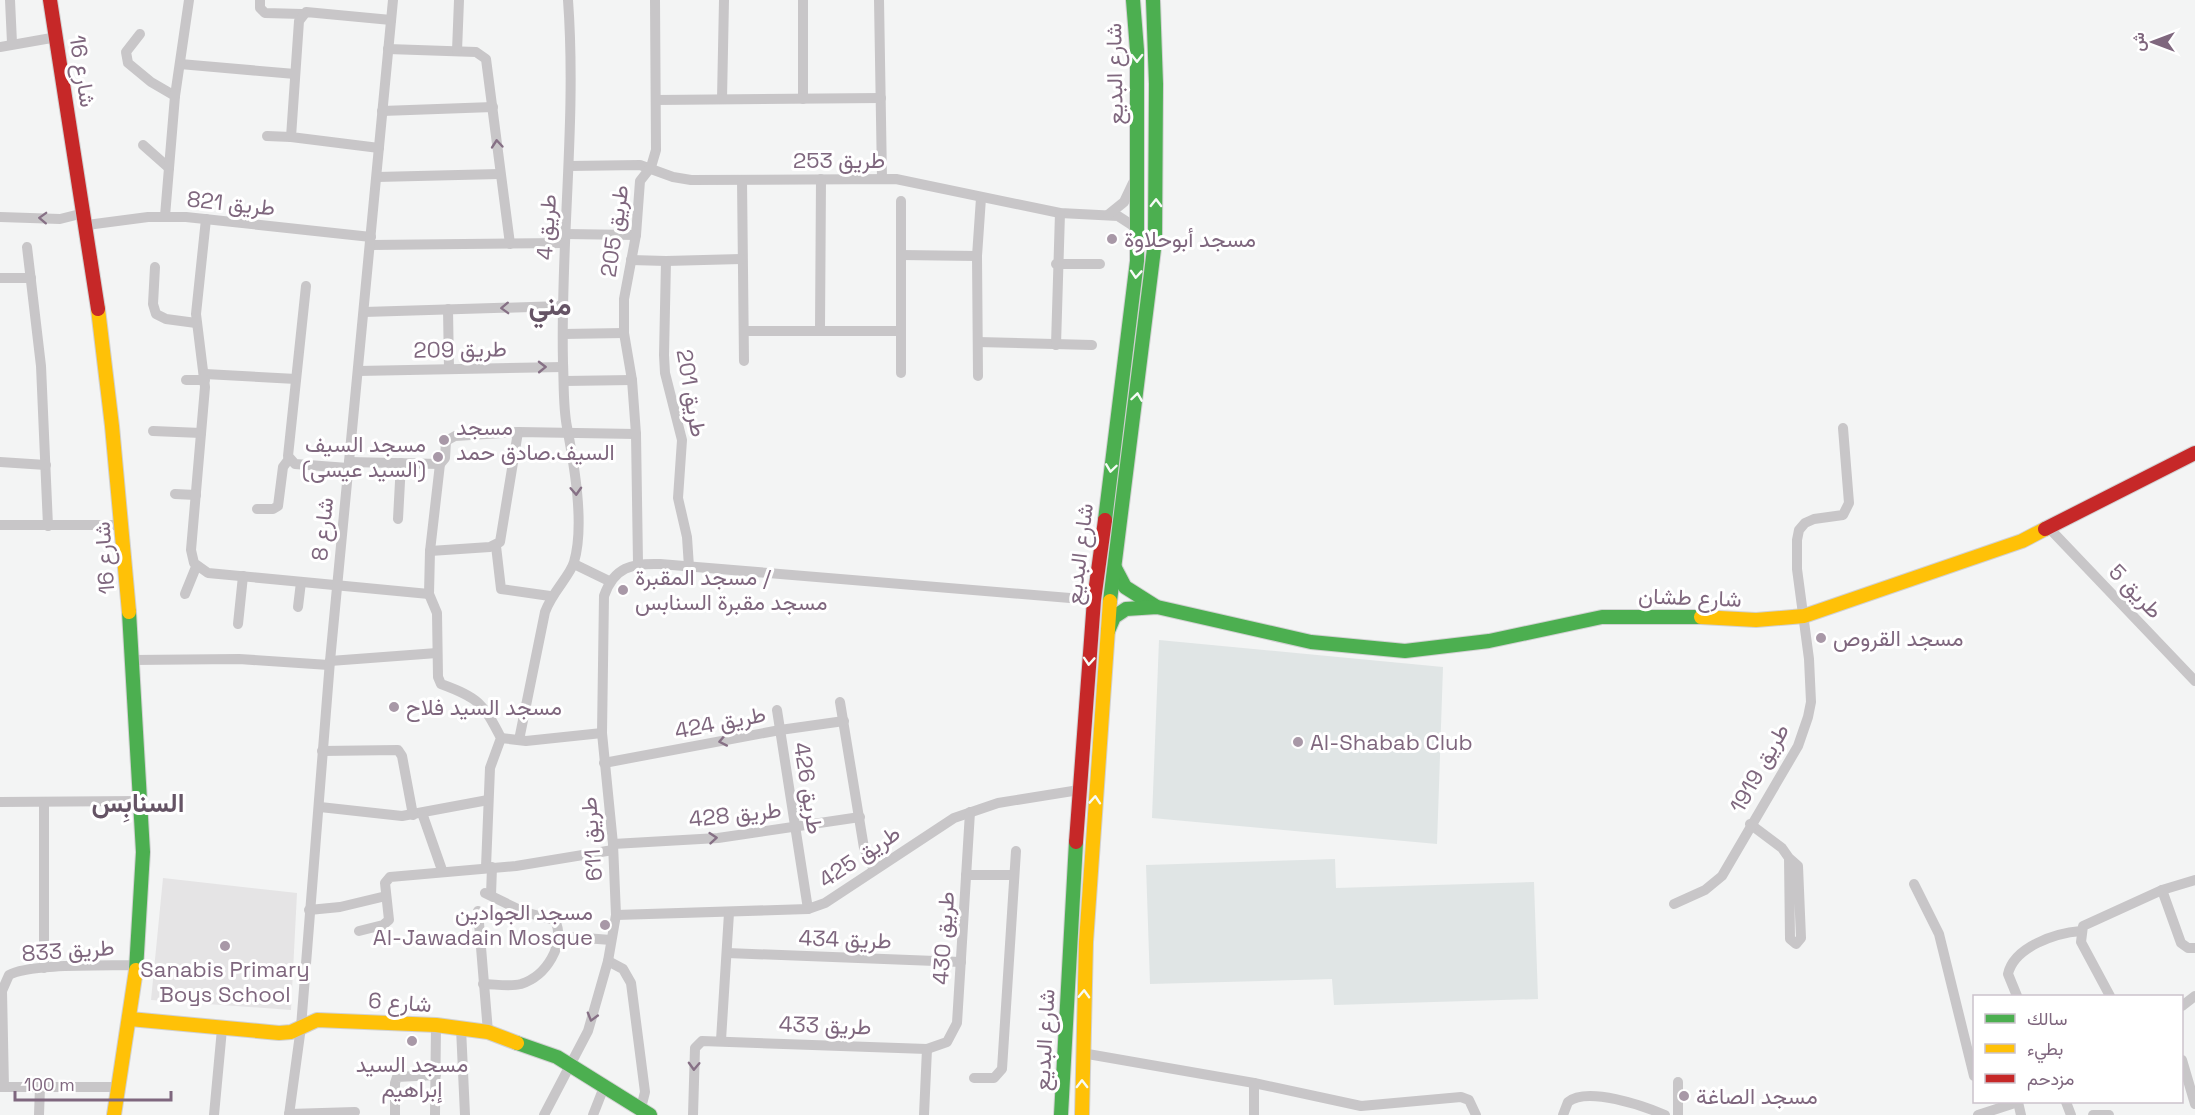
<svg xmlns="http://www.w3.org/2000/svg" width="2195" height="1115" font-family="'Space Grotesk',Vazirmatn,sans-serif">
<rect width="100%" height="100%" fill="#f3f4f4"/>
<path fill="#e5e4e5" d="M163,878L297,893L291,1010L151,1000Z"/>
<g fill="#e0e5e5">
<path d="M1159,640L1443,667L1437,844L1152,818Z"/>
<path d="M1335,859L1336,888L1534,882L1538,999L1334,1005L1332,979L1150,984L1146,865Z"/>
</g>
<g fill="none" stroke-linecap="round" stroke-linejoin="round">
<defs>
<g id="fast">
<path d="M1105,520L1137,261V50L1133,0"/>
<path d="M1115,568L1125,587L1155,606"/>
<path d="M1110,601L1155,241L1156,84L1153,0"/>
<path d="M129,612L143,852L136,970"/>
<path d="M1108,631L1114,617L1126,609L1157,607L1311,642L1405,651L1489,641L1602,617H1701"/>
<path d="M517,1043L557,1057L650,1115"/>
<path d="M1061,1115L1076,842"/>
</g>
<g id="slow">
<path d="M98,309L112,426L129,612"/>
<path d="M1701,617L1756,620L1804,616L2022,541L2045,529"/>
<path d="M130,1019L279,1033L291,1032L317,1020L436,1025L488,1032L517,1043"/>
<path d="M114,1115L136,970"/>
<path d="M1082,1115L1086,942L1110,601"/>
</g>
<g id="jam">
<path d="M50,0L98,309"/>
<path d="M2045,529L2195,453"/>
<path d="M1076,842L1094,600L1105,520"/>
</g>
</defs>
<use href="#fast" stroke="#d1d1d2" stroke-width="16"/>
<use href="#slow" stroke="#d1d1d2" stroke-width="16"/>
<use href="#jam" stroke="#d1d1d2" stroke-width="16"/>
<g stroke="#c8c6c8" stroke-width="10">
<path d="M10,0L12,43"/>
<path d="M260,0V8L265,13L302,14"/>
<path d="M803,0V99"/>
<path d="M879,0L882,178"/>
<path d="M140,34L126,52L128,63L151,82L175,96"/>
<path d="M0,47L57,37"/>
<path d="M388,49L476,52L486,59L510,244"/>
<path d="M457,51L459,0"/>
<path d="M180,64L295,74"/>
<path d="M722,99L724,0"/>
<path d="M656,100L881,98"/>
<path d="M382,111L493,107"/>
<path d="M267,136L291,137"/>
<path d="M143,145L169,168"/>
<path d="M379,148L291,137L299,21L306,12L391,20"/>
<path d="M569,166L640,165L673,177L691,180L896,179L1060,213L1118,216L1138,229"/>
<path d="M377,177L499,174"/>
<path d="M742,180L744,361"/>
<path d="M1108,215L1124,202L1133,183"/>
<path d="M165,216L175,96L189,0"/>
<path d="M0,217L60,219L84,213"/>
<path d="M206,219L196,314L205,387L191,550L194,563L208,573L429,594"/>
<path d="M87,225L148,217H186L371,237"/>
<path d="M565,234L636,235"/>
<path d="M371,245L563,243"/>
<path d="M27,247L41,366L48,526"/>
<path d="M901,255L977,256"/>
<path d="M631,260L666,261L741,259"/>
<path d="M666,261L664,355L665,373L682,440L678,498L687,537L689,567"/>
<path d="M1056,264H1100"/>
<path d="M155,267L153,304L156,314L166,319L196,323"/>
<path d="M0,278H31"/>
<path d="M306,286L288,456L295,464L348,468"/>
<path d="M448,309L449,369"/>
<path d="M364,312L562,306"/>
<path d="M820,329L821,179"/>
<path d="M744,331H899"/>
<path d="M563,334L624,333"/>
<path d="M978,342L1092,345"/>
<path d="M1056,345L1060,213"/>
<path d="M358,371L563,367"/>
<path d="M901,373V201"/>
<path d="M205,374L296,379"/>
<path d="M978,376L977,256L981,198"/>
<path d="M186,380H205"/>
<path d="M565,381L632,380"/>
<path d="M153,431L201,433"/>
<path d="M0,462L46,465"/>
<path d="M349,462L440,464L445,458L446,441L455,436L518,432L636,434"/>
<path d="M440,464L430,551L429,594L437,613L438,677L441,684C479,698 483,703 501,738L490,768L486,867"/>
<path d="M175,494L196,495"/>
<path d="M257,509H273L278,506L283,467L289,459"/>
<path d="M398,519L401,463"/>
<path d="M0,525H123"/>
<path d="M2049,528L2195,681"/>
<path d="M496,546L501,589L550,596"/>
<path d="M430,551L490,547L500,542L518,432"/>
<path d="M638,563L636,434L632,380L624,333V299L636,235L640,181L651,167L656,150L655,0"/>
<path d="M574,564L609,581"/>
<path d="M185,594L196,567"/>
<path d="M298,607L301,582"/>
<path d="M238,624L243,576"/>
<path d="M132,660L239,659L329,665"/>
<path d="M330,661L437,653"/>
<path d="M840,702L864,848L874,870"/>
<path d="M777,710L808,909"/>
<path d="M501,738L526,741L602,733"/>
<path d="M519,740L545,612C552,592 570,576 574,562C585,525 574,464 567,427C563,407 564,384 563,363C560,242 577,121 568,0"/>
<path d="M322,751L398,750L402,756L413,815"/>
<path d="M604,763L780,730L844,721"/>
<path d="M0,802L140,801"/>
<path d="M44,802V968"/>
<path d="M320,807L402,816L488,800"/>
<path d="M422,813L442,870"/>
<path d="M1750,824L1782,848L1789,858L1790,939L1796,944L1801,938L1798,866L1789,858"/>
<path d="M613,844L718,838L860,817"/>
<path d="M966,875H1014"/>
<path d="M1914,884L1939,934L1974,1076"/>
<path d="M2162,890L2181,943L2188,948H2195"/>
<path d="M491,895L492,867"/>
<path d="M1674,904L1705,890L1722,876L1798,746L1808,717L1811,702L1809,659L1797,569V540L1799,530L1805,523L1814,519L1843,515L1849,503L1843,428"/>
<path d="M309,910L340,907L386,896"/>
<path d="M478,911L488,1032"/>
<path d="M616,915L808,909L825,903L954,818L998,803L1079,790"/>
<path d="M359,931L383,925L389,920L385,883L390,877L516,866L613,850"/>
<path d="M558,936L611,940"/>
<path d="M727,953L961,962"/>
<path d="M608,961L623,969L631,983L645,1092L641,1108"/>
<path d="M483,984C494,984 510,987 521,984C546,976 566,945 555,920L524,912L485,893"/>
<path d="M2017,996L2008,974C2014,947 2055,933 2081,931"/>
<path d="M2110,996L2081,942L2083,926L2162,890L2195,880"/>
<path d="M2182,1006L2195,996"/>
<path d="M461,1028L465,1115"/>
<path d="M721,1040L729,913"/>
<path d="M1082,1053L1254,1083L1361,1106L1461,1097L1469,1100L1476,1115"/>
<path d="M2182,1060L2195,1104"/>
<path d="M974,1078H994L1002,1069L1016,851"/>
<path d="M1678,1082V1115"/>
<path d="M1254,1083V1115"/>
<path d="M0,1087H119"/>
<path d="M4,1087L2,991L9,975C29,963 109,966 137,965"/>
<path d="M2018,1102L2021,1115"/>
<path d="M2066,1102L2071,1115"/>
<path d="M289,1114L355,1112"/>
<path d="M39,1115L40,1087"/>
<path d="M214,1115L222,1029"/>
<path d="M289,1115L301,1027L330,661L393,0"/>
<path d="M395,1115V1083L397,1077L436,1075"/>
<path d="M435,1115L436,1025"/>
<path d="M544,1115L588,1031L608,961L616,915L613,844L602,733L604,596C614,567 632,563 660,564L1094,600"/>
<path d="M593,1115L604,1087"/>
<path d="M693,1115L695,1048L702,1041L927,1049L947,1042L957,1023L970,812"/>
<path d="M924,1115L927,1049"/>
<path d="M1563,1115L1568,1102C1587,1086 1644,1106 1665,1115"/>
<path d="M1978,1115L2018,1102"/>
<path d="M2093,1115H2109"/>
</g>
<use href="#fast" stroke="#4caf50" stroke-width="14"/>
<use href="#slow" stroke="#ffc107" stroke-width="14"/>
<use href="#jam" stroke="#c62828" stroke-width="14"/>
</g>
<defs><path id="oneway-chevron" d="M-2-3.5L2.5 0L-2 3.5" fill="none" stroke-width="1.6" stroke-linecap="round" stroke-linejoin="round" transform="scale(1.5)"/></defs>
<g stroke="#f6fbf6">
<use href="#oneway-chevron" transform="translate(1137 58) rotate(90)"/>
<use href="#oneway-chevron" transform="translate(1156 203) rotate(-89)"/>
<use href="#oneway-chevron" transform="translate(1136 274) rotate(94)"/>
<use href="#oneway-chevron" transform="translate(1137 397) rotate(-82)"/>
<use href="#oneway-chevron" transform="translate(1111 468) rotate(98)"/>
<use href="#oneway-chevron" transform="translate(1089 661) rotate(94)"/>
<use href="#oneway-chevron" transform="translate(1095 800) rotate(-86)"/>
<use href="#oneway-chevron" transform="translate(1084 994) rotate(-88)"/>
<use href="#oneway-chevron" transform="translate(1082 1084) rotate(-90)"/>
</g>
<g stroke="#867085">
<use href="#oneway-chevron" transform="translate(497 144) rotate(-95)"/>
<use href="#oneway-chevron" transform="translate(43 218) rotate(-178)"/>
<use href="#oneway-chevron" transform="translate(505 308) rotate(178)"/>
<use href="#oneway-chevron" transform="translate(542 367) rotate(-1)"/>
<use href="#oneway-chevron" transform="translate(576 491) rotate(87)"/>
<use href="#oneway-chevron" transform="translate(723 741) rotate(169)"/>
<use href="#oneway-chevron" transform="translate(713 838) rotate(-5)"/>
<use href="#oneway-chevron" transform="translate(592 1017) rotate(106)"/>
<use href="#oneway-chevron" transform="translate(694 1066) rotate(92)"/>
</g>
<g fill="#a898a7" stroke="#fff" stroke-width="2">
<circle cx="1112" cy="239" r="6"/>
<circle cx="444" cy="440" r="6"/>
<circle cx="438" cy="457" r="6"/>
<circle cx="623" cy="590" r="6"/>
<circle cx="1821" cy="638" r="6"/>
<circle cx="394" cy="707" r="6"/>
<circle cx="1298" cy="742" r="6"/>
<circle cx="605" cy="925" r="6"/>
<circle cx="225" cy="946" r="6"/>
<circle cx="412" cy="1041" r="6"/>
<circle cx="1684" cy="1096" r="6"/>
</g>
<g text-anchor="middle" stroke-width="6" stroke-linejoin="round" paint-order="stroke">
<g font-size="22" fill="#7f677e" stroke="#fff">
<text transform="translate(83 71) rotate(81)" y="8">شارع 16</text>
<text transform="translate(1114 74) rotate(-91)" y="8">شارع البديع</text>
<text x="839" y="168">طريق 253</text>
<text transform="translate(231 203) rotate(6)" y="8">طريق 821</text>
<text transform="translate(546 227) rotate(-86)" y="8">طريق 4</text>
<text transform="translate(614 231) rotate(-82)" y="8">طريق 205</text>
<text transform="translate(460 349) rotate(-1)" y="8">طريق 209</text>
<text transform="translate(692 393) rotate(80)" y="8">طريق 201</text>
<text transform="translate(322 529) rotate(-84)" y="8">شارع 8</text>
<text transform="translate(1079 554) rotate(-83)" y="8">شارع البديع</text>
<text transform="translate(104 558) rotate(-94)" y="8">شارع 16</text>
<text transform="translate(2136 591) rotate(46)" y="8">طريق 5</text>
<text transform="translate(1690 597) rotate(2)" y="8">شارع طشان</text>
<text transform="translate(720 722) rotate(-11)" y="8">طريق 424</text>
<text transform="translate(1759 768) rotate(-61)" y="8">طريق 1919</text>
<text transform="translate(809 788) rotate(81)" y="8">طريق 426</text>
<text transform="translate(735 814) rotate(-6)" y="8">طريق 428</text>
<text transform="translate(591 839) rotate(-94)" y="8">طريق 611</text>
<text transform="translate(859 856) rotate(-34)" y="8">طريق 425</text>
<text transform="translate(943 938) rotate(-86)" y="8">طريق 430</text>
<text transform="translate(845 939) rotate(2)" y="8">طريق 434</text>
<text transform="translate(68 950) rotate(-4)" y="8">طريق 833</text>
<text transform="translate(400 1002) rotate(4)" y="8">شارع 6</text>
<text transform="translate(825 1025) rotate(2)" y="8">طريق 433</text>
<text transform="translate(1044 1040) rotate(-87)" y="8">شارع البديع</text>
</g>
<g font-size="22" fill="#7f677e" stroke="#fff" text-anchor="start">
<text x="1124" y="247">مسجد أبوحلاوة</text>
<text x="456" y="435">مسجد<tspan x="456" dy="25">السيف.صادق حمد</tspan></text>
<text x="426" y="452" text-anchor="end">مسجد السيف<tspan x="426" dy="25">(السيد عيسى)</tspan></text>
<text x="635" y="585">مسجد المقبرة /<tspan x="635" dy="25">مسجد مقبرة السنابس</tspan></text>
<text x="1833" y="646">مسجد القروص</text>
<text x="406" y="715">مسجد السيد فلاح</text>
<text x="1310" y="750">Al-Shabab Club</text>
<text x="593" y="920" text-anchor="end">مسجد الجوادين<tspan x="593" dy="25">Al-Jawadain Mosque</tspan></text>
<text x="225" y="977" text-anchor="middle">Sanabis Primary<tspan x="225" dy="25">Boys School</tspan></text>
<text x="412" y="1072" text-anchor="middle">مسجد السيد<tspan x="412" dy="25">إبراهيم</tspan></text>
<text x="1696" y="1104">مسجد الصاغة</text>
</g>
<g font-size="26" font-weight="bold" fill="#655465" stroke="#fff">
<text x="138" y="812">السنابِس</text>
</g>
<g font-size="28" font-weight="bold" fill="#655465" stroke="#fff">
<text x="550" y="315">مني</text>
</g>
</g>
<rect x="1973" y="995" width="210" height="108" fill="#ffffff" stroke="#ccc2cb" stroke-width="1.5"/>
<rect x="1985" y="1014" width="30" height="9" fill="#4caf50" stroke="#ccc2cb" stroke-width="1.5"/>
<text x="2027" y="1025" font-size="18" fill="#7f677e">سالك</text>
<rect x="1985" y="1044" width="30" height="9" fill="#ffc107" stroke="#ccc2cb" stroke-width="1.5"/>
<text x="2027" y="1055" font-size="18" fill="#7f677e">بطيء</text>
<rect x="1985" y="1074" width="30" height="9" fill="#c62828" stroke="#ccc2cb" stroke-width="1.5"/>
<text x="2027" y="1085" font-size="18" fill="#7f677e">مزدحم</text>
<g transform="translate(2153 42) rotate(270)" stroke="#ffffff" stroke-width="4.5" paint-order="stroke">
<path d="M0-4.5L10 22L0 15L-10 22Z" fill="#7f677e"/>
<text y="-9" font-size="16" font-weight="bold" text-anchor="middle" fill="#7f677e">ش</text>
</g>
<path d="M15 1091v9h156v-9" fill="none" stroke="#7f677e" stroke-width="3"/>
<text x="24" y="1091" font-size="18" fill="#7f677e" stroke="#ffffff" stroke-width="4.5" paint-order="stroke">100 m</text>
</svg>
